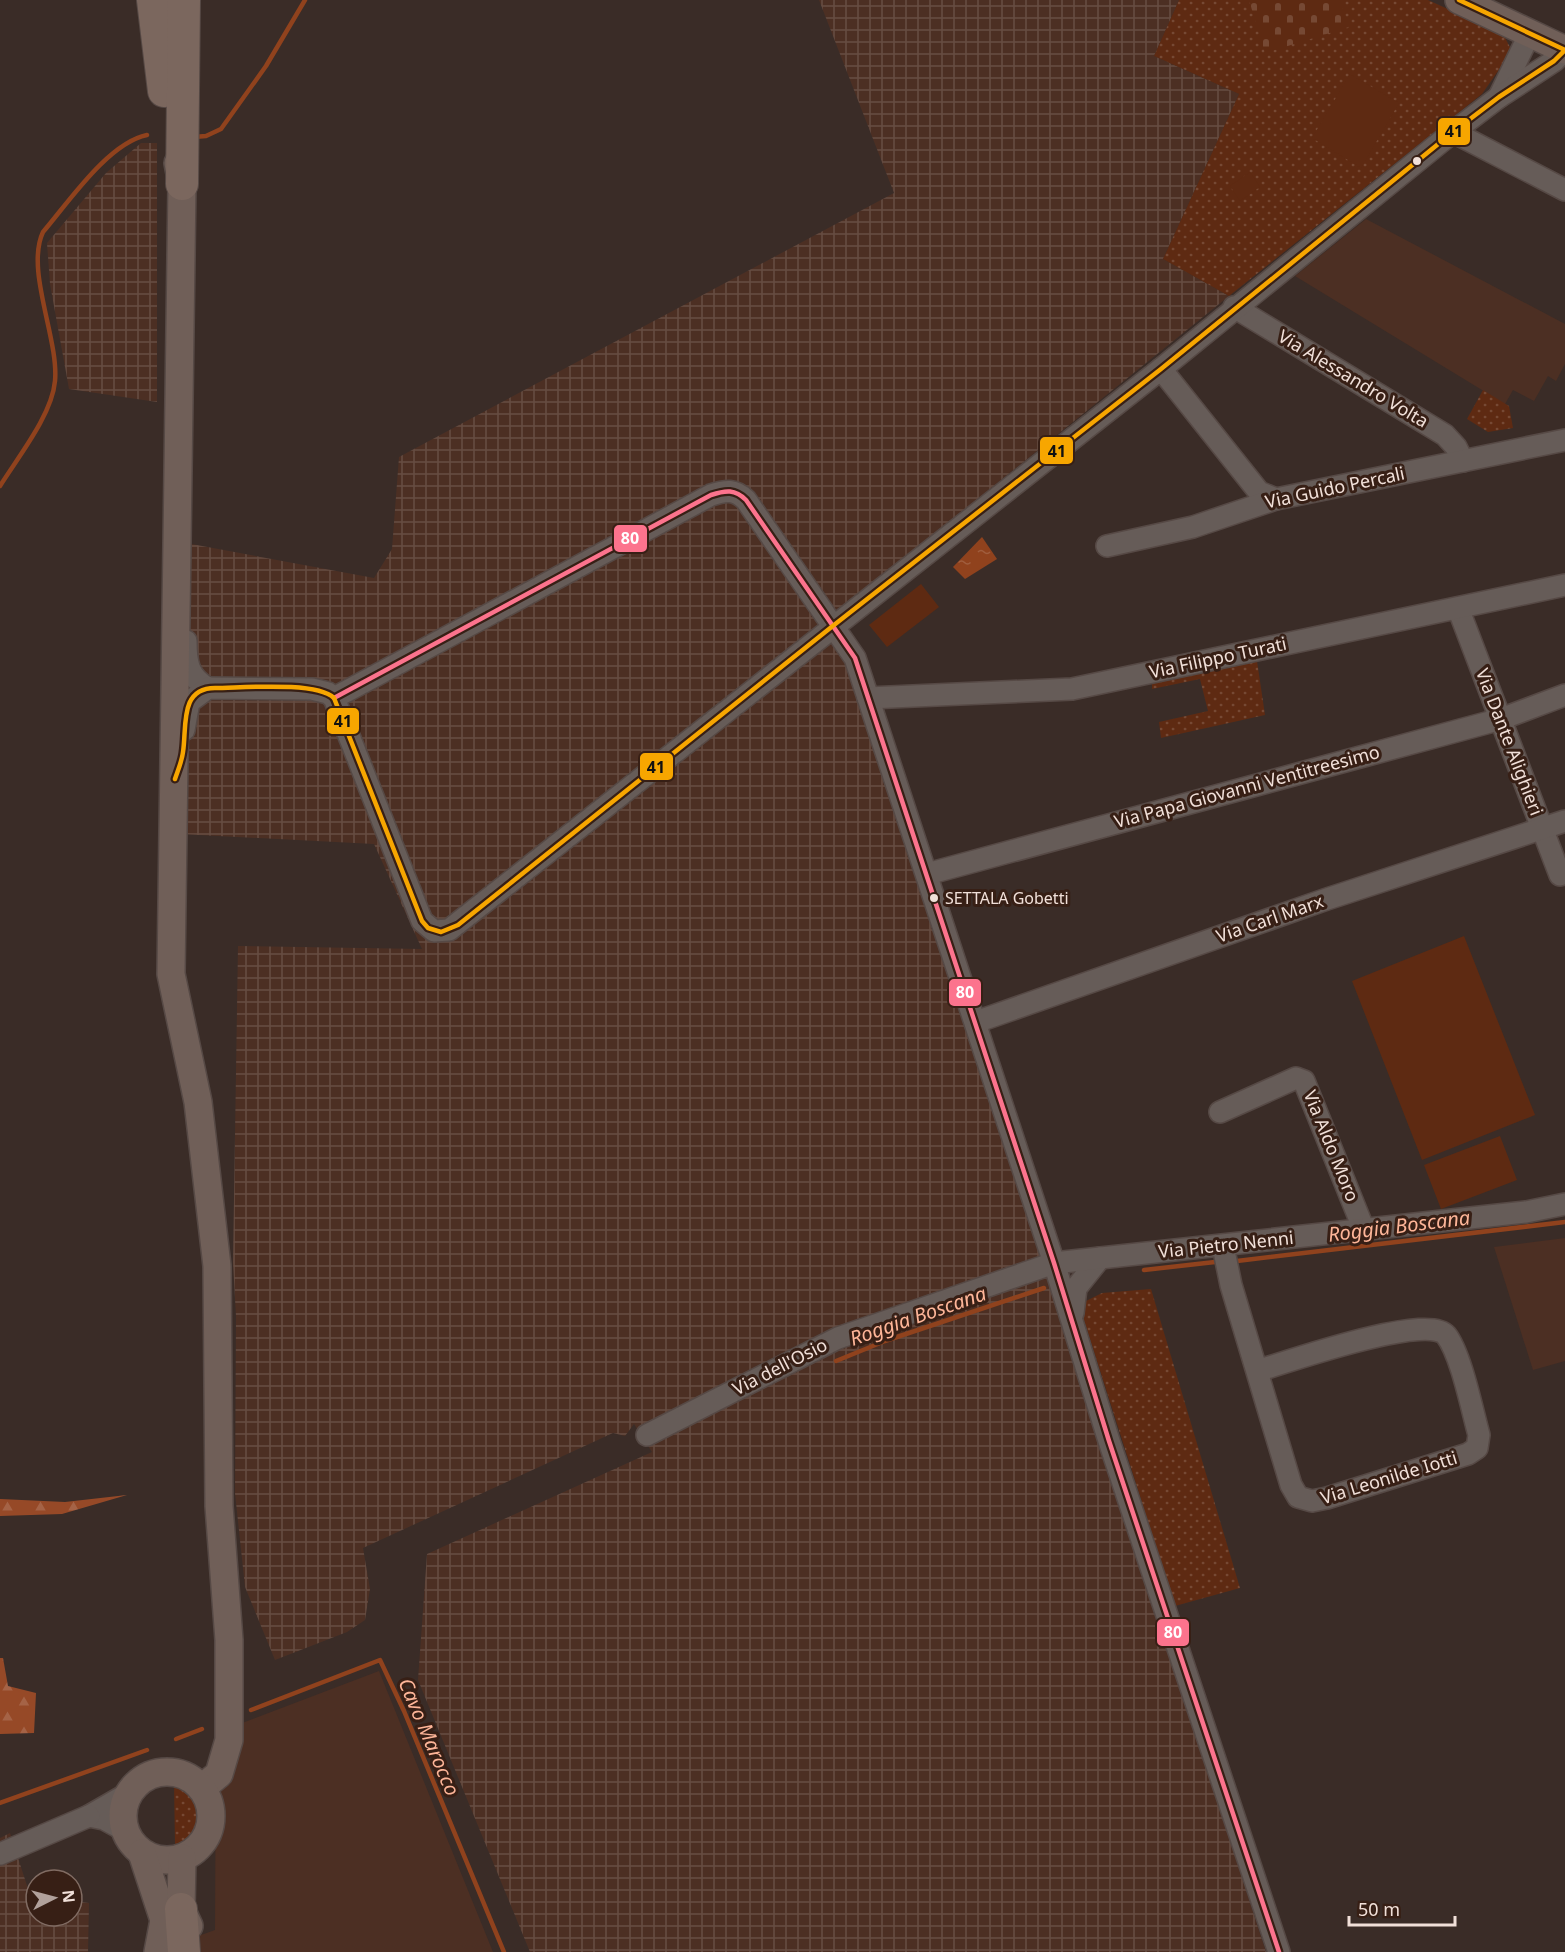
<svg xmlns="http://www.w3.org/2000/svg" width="1565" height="1952" font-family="'Noto Sans',sans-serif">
<defs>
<pattern id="industrial-grid" width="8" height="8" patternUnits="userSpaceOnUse" patternTransform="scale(1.5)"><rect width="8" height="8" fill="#4c2f23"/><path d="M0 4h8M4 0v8" fill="none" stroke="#664d42"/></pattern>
<pattern id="grass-dots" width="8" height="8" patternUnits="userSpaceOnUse" patternTransform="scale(1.5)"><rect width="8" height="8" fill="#5e2a12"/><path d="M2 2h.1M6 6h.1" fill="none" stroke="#764934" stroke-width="1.8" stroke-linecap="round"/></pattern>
<pattern id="forest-firs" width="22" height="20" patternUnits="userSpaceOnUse" patternTransform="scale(1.5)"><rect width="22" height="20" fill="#964927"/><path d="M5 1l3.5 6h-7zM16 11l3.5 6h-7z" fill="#a56346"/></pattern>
<pattern id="cemetery-stones" width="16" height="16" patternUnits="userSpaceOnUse" patternTransform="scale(1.5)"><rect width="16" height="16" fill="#5e2a12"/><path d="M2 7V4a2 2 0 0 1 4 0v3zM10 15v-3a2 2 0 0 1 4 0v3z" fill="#764934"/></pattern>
<pattern id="water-ripples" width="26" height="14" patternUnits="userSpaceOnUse" patternTransform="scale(1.5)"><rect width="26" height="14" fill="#90421d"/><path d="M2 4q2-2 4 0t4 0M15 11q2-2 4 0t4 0" fill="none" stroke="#a05d3d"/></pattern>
</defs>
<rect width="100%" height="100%" fill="#3a2c27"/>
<g fill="#4c2f23">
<path d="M1366,219L1565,324V364L1556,381L1548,376L1534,401L1513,390L1505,404L1295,276Z"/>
<path d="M1565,1238V1361L1533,1370L1494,1247Z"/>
<path d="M379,1671L493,1952H190V1939L215,1930L216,1733Z"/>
</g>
<g fill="url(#industrial-grid)">
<path d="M819,0H1179L1154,56L1239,94L1163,259L1229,296L824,623L849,659L1266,1952H530L418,1680L427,1554L652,1452L634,1424L625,1436L613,1433L363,1548L370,1589L365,1620L347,1632L275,1660L245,1587L235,1493L236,1316L233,1262L238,946L422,949L374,844L180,834L186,543L374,578L392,549L399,457L894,193Z"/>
<path d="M141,143H157V402L69,389L50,284L47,243L106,173Z"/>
<path d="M10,1833L30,1895L36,1896V1916H72V1901L89,1903L88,1952H0V1838Z"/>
</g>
<g fill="url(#grass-dots)">
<path d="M1179,0H1428L1503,34L1512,51L1482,94L1229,296L1163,259L1239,94L1154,56Z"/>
<path d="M1483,390L1509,406L1513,428L1488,432L1467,419Z"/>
<path d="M1257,661L1265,715L1161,738L1159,722L1208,711L1200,679L1152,689V680Z"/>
<path d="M1151,1289L1240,1588L1175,1606L1082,1314L1084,1302L1102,1293Z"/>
<path d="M174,1782C179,1783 185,1783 189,1784C205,1792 213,1821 201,1835C194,1843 184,1844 175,1846Z"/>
</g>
<g fill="url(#forest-firs)">
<path d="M127,1495L62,1514L0,1516V1499L65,1502Z"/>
<path d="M0,1658H3L8,1686L36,1693L34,1733L0,1734Z"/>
</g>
<path fill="url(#cemetery-stones)" d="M1249,0H1340L1349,27L1265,53Z"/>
<g fill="#5e2a12">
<path d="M1350,74L1399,103L1361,168L1312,138Z"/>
<path d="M1250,172L1260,187L1240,201L1230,186Z"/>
<path d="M921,584L939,607L887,647L869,625Z"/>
<path d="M1464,936L1535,1115L1422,1160L1352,981Z"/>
<path d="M1500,1136L1517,1180L1441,1209L1424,1165Z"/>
</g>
<path fill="url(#water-ripples)" d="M982,537L997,559L965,579L953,567Z"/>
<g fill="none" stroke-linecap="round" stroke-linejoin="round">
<g stroke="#90421d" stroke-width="4.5">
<path d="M194,137L206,136L221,129L266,66L305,0"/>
<path d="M0,486C18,457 52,415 55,381C59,339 25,270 43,232C68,203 108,143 147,135"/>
<path d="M1237,1261L1565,1222"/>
<path d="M1144,1270L1215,1262"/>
<path d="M836,1361L885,1341L1044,1288"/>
<path d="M251,1710L380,1660L404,1711L504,1952"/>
<path d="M176,1739L202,1729"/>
<path d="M0,1803L147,1750"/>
</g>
<defs>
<g id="minor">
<path d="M1499,97L1530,33"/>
<path d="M1453,132L1565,190"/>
<path d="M1234,307L1445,435L1456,447L1463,461"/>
<path d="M1161,369L1259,492L1276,499"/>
<path d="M1107,546L1193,527L1276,499L1565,440"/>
<path d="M1458,608L1560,875"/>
<path d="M186,641C186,662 188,677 208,688"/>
<path d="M334,698L711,495C726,490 735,489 746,500L855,658L1054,1263L1109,1441L1279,1952"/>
<path d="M868,698L1072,689L1565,585"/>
<path d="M184,730L189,702L208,688L312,689L328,693L334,698L422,921L434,931L449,930L1161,369L1453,132L1499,97L1554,61L1565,50"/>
<path d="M927,874L1501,719L1565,695"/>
<path d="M976,1022L1327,899L1565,821"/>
<path d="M1220,1112L1296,1078L1304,1081L1364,1230"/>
<path d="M1223,1246L1231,1285L1291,1485L1298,1497L1312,1501L1327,1498L1468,1454L1477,1448L1479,1435C1472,1410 1461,1354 1446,1335C1427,1313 1287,1362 1257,1371"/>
<path d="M1073,1313L1076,1288L1100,1258"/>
<path d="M647,1435L838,1338L1054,1263L1526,1212L1565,1204"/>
<path d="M126,1831L104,1819L89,1816L129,1793"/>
<path d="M0,1854L89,1816"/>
</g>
<g id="major">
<path d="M1459,0L1565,50"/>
<path d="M178,163L182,184L171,974L198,1102L217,1266L219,1506L229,1640V1740L219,1774L202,1788"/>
<circle cx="167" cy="1816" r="44"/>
<path d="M142,1853L164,1920L158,1952"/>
<path d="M182,1858L181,1909L189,1926"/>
</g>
<g id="highway">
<path d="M153,0L164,91"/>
<path d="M182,184L184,0"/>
<path d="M181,1909L184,1952"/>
</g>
</defs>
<use href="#minor" stroke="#564945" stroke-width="24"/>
<use href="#major" stroke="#564945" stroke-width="30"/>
<use href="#highway" stroke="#564945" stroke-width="34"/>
<use href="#minor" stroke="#665c58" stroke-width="21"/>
<use href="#major" stroke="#705f58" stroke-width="27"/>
<use href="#highway" stroke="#7b675e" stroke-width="32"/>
<defs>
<path id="bus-1" d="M334,698L711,495C726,490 735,489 746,500L855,658L1054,1263L1109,1441L1279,1952"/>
<path id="bus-2" d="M175,779C178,770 182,761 183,752C187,727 179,688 215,688C241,688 316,681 334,698L422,921L428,928L441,932L458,925L834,625L1161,369L1453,132L1499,97L1554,61L1565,50L1459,0"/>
</defs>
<use href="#bus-1" stroke="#371f15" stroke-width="9"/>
<use href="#bus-2" stroke="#371f15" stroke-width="9"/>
<use href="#bus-1" stroke="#fc738d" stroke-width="4.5"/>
<use href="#bus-2" stroke="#f7a600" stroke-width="4.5"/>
</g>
<g fill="#f1e0d9" stroke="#371f15" stroke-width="2">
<circle cx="1417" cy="161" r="5"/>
<circle cx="934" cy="898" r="5"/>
</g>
<g text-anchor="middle" stroke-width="6" stroke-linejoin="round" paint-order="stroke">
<g font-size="16" fill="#f1e0d9" stroke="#371f15" text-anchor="start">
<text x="945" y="904">SETTALA Gobetti</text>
</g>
<g font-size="18" fill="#f1e0d9" stroke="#371f15">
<text transform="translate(1353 379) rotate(31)" y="6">Via Alessandro Volta</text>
<text transform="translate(1335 488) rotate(-12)" y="6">Via Guido Percali</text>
<text transform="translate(1218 658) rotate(-12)" y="6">Via Filippo Turati</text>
<text transform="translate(1509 742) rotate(69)" y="6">Via Dante Alighieri</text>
<text transform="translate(1247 787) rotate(-15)" y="6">Via Papa Giovanni Ventitreesimo</text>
<text transform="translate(1270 919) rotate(-19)" y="6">Via Carl Marx</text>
<text transform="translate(1331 1146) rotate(68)" y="6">Via Aldo Moro</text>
<text transform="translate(1226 1245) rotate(-6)" y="6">Via Pietro Nenni</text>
<text transform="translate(780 1367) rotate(-27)" y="6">Via dell'Osio</text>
<text transform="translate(1389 1478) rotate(-17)" y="6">Via Leonilde Iotti</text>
</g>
<g font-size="20" font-style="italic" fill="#fdb598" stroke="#371f15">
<text transform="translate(1399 1226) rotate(-7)" y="7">Roggia Boscana</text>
<text transform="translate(918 1316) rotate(-19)" y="7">Roggia Boscana</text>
<text transform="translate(429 1737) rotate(67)" y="7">Cavo Marocco</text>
</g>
</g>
<g stroke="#371f15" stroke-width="2">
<rect x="1437" y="117" width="34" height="29" rx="6" fill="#f7a600"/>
<rect x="1039" y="436" width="35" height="29" rx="6" fill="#f7a600"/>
<rect x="613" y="524" width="35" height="29" rx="6" fill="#fc738d"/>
<rect x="326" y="707" width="34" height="28" rx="6" fill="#f7a600"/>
<rect x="639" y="752" width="35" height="29" rx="6" fill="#f7a600"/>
<rect x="948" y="978" width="34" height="29" rx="6" fill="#fc738d"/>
<rect x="1156" y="1618" width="34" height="29" rx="6" fill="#fc738d"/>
</g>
<g font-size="16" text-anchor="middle" font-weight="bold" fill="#fff">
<text x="630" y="544">80</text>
<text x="965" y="998">80</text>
<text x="1173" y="1638">80</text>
</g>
<g font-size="16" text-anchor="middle" font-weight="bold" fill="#111">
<text x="1454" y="137">41</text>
<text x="1057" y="457">41</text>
<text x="343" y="727">41</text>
<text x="656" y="773">41</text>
</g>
<g transform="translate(54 1898) rotate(84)"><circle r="28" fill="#371f15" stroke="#816c63" stroke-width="1.5"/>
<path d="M0-4.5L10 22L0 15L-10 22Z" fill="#b1a19b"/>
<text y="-9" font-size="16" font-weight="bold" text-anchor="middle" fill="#f1e0d9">N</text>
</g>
<path d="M1349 1916v9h106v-9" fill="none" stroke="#f1e0d9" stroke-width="3"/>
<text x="1358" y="1916" font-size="18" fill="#f1e0d9" stroke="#371f15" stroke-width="4.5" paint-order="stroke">50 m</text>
</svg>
